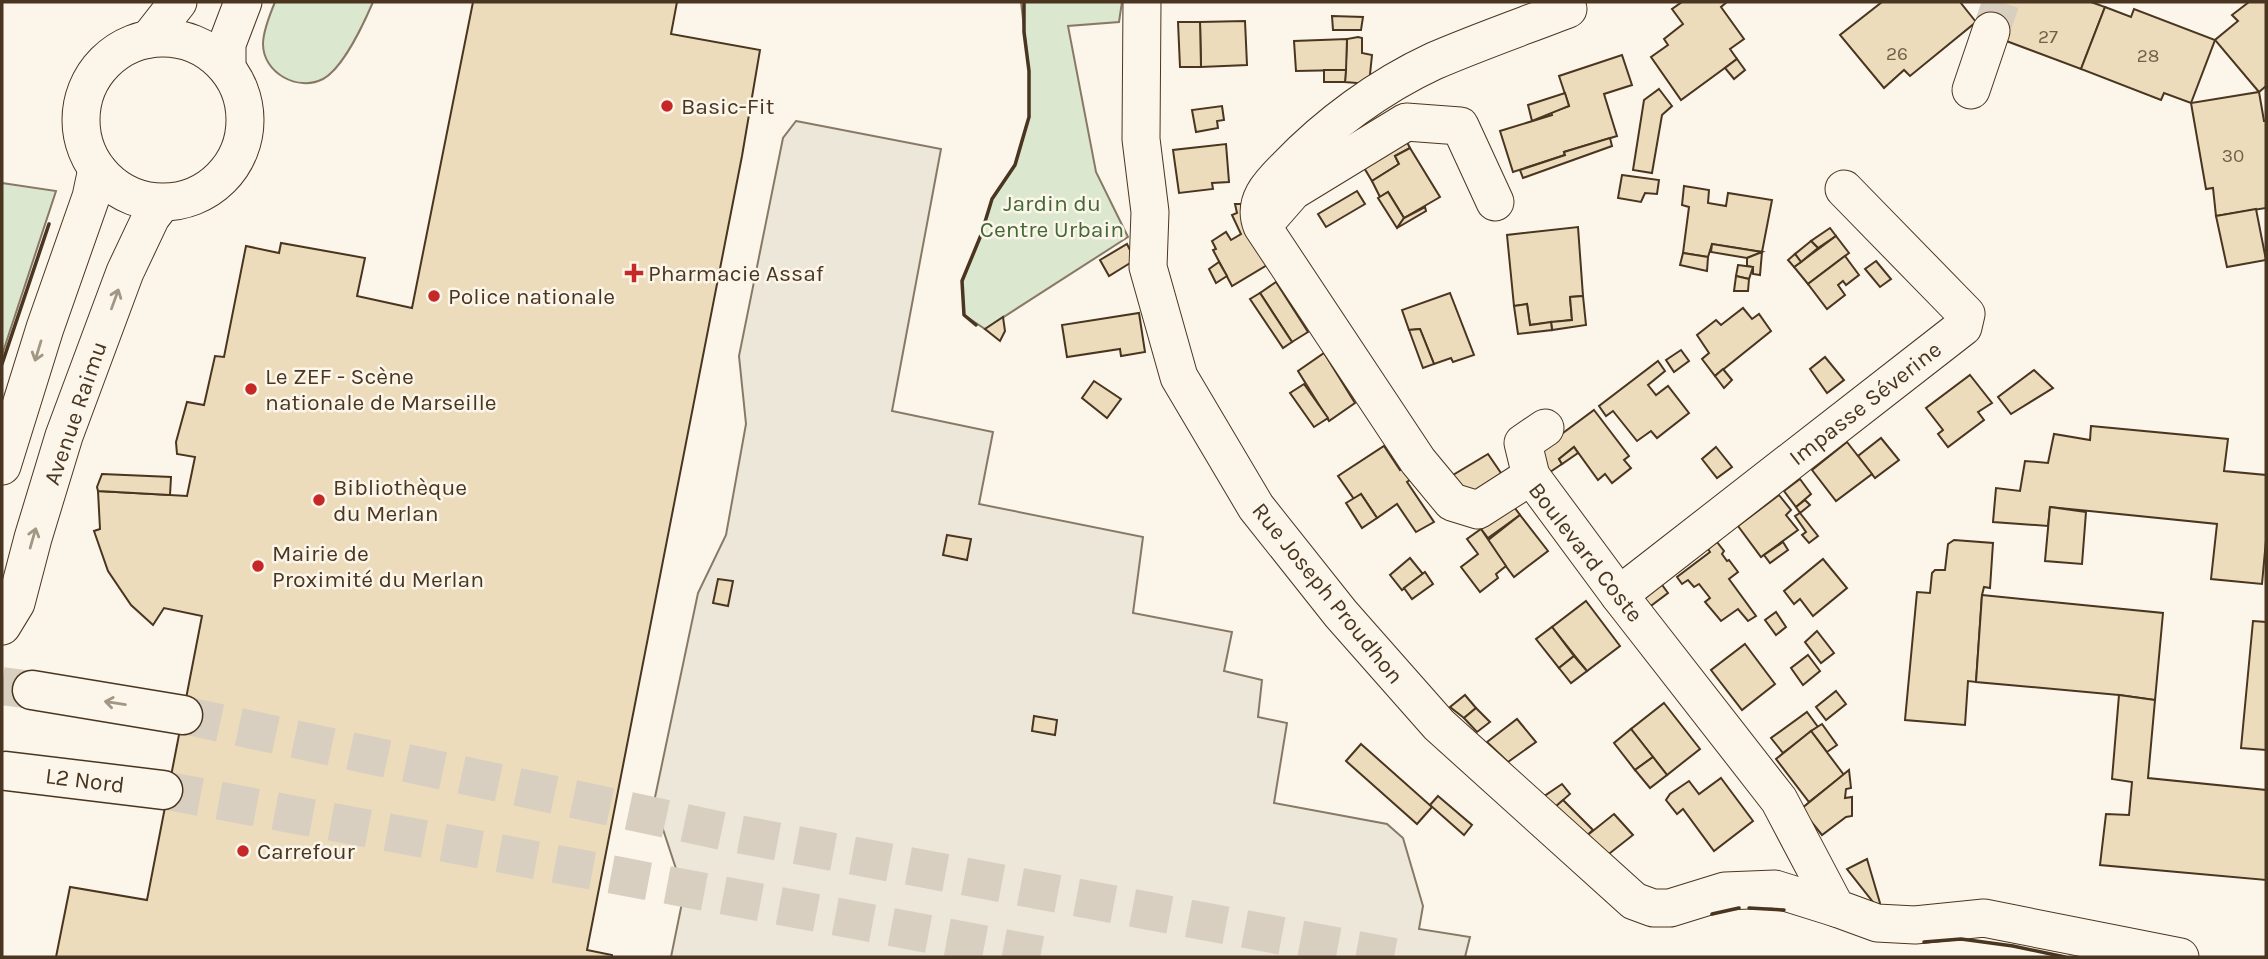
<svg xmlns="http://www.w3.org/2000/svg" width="2268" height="959" font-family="Karla,sans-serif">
<rect width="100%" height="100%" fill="#fbf6e9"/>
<g fill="#dce7d0" stroke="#887966" stroke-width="2">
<path d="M275,2H373C364,23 343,68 323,79C298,92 263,73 263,44C263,32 270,14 275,2Z"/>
<path d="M1021,2H1122L1119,22L1068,26L1096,172L1128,237L985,329L964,315L962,281L981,235L992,199L1015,164L1029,117V71Z"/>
<path d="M2,183L56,191L2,355Z"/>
</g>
<path fill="#ede7d9" stroke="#887966" stroke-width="2" d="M796,121L941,149L892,411L993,432L979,504L1143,537L1133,613L1232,632L1224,671L1262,680L1258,717L1287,723L1274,803L1387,824L1403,838L1423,906L1419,929L1470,937L1465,957H671L684,893L654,802L698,593L726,535L746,424L739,356L783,138Z"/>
<g fill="#ecdcbc" stroke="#4a3520" stroke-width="2">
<path d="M473,2H677L671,34L760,50L742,156L587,950L612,955V957H56L70,887L147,900L202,616L164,608L153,625L131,605L108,571L94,531L100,529L98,491L187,496L195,457L177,454L176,442L187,402L204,405L215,356L224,357L246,246L279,253L281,243L365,258L357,296L412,308Z"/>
<path d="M1682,2H1727L1721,7L1744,39L1730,49L1737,59L1681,100L1651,57L1668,45L1664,39L1683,24L1672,9Z"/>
<path d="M1882,2H1960L1976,22L1910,76L1904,70L1884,88L1840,35Z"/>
<path d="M1984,2H2091L2105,7L2081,69L2001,39L1976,22Z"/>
<path d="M2249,2H2266V86L2259,92L2215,40L2238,21L2232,15Z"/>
<path d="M2105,7L2131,17L2134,9L2215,40L2191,103L2164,93L2161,100L2081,69Z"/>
<path d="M1332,16L1363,17L1361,30H1333Z"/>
<path d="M1245,21L1247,65L1201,67L1200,22Z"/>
<path d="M1178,22H1200L1201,67H1180Z"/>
<path d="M1358,37L1362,38V53L1372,55L1369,84L1345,82L1347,39Z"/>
<path d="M1347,39L1346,70L1296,71L1294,41Z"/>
<path d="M1622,55L1632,85L1604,94L1617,136L1564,152L1565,155L1513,172L1500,131L1552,115L1551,112L1569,106L1559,76Z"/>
<path d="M1737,59L1745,70L1734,79L1725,68Z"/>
<path d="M1324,70H1346L1345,82H1324Z"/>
<path d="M1659,89L1672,106L1662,115L1652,173L1633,170L1644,100Z"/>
<path d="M2259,92L2264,121H2266V208L2216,216L2213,188L2206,189L2191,103Z"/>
<path d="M1565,93L1569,106L1532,121L1528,105Z"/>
<path d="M1222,106L1224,120L1217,121L1218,128L1196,132L1192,110Z"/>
<path d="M1610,138L1612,146L1523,178L1520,170L1565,155L1564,152Z"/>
<path d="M1406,140L1410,148L1395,156L1399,164L1372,181L1363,166Z"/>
<path d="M1226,144L1229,182L1212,183L1213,189L1179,193L1173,150Z"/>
<path d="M1410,148L1440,197L1404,218L1388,192L1380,197L1372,181L1399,164L1395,156Z"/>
<path d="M1622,175L1659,180L1657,194L1645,193L1641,202L1618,198Z"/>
<path d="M1684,186L1709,190L1708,203L1726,206L1728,193L1772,200L1762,252L1712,244L1708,257L1683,253L1689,207L1682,205Z"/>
<path d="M1357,191L1365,204L1326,227L1318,214Z"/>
<path d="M1388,192L1404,218L1397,228L1378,198Z"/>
<path d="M1235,204H1245L1274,261L1232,286L1213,250L1216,249L1212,241L1226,232L1231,240L1241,234L1232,215L1237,213Z"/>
<path d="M1425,207L1426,211L1397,228L1404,218Z"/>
<path d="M2256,209L2266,260L2227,267L2216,216Z"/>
<path d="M1578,227L1583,296L1570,297L1572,320L1530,325L1527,304L1514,306L1507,235Z"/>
<path d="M1830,228L1836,236L1818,248L1811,241Z"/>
<path d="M1836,236L1849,253L1808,284L1794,267Z"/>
<path d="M1811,241L1818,248L1801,262L1795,254Z"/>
<path d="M1127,244L1135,260L1109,276L1100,260Z"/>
<path d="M1712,244L1762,252L1747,258L1711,252Z"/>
<path d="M1762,252L1760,275L1753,274V267L1747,266V258Z"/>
<path d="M1683,253L1708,257L1707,271L1680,265Z"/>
<path d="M1795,254L1801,262L1794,267L1788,260Z"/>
<path d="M1845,256L1859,275L1846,285L1843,281L1838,285L1845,295L1827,309L1808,284Z"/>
<path d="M1876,261L1891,279L1880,287L1865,269Z"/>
<path d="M1219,262L1227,276L1216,283L1209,269Z"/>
<path d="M1738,265L1753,267L1749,279L1736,276Z"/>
<path d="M1736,276L1749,279L1748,291H1734Z"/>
<path d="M1276,282L1308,332L1292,342L1260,293Z"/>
<path d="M1260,293L1292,342L1283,348L1250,299Z"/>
<path d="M1450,293L1474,355L1453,362L1451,358L1434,364L1420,329L1409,330L1402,310Z"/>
<path d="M1583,296L1586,325L1552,330L1551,322L1572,320L1570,297Z"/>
<path d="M1527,304L1530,325L1551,322L1552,330L1518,334L1514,306Z"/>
<path d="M1743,308L1752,319L1759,314L1771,331L1715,376L1702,359L1709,353L1697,335L1716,320L1721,325Z"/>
<path d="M1139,313L1145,352L1121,356L1120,349L1067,357L1062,325Z"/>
<path d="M1003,317L1005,331L1000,341L985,329Z"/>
<path d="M1420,329L1434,364L1423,368L1409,330Z"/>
<path d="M1681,350L1689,361L1674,372L1666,360Z"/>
<path d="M1324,353L1355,403L1329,421L1298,371Z"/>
<path d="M1825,357L1844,380L1827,393L1810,369Z"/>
<path d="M1658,361L1665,371L1648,385L1656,395L1668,386L1689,413L1657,438L1651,431L1637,441L1613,411L1606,416L1599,406Z"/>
<path d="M1723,369L1732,380L1724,388L1715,376Z"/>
<path d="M2034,370L2053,388L2011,414L1998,397Z"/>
<path d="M1970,375L1992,403L1978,412L1984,420L1948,447L1938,434L1943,430L1926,408Z"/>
<path d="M1094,381L1121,399L1107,418L1082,398Z"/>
<path d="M1304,384L1328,418L1314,427L1290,393Z"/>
<path d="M1594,410L1629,456L1624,460L1631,468L1612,483L1605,474L1598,480L1574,447L1559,459L1562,464L1550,472L1532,456Z"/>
<path d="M2091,426L2228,439L2224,471L2266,475V540L2262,584L2211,579L2217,524L2050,507L2048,526L1993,522L1996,488L2020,491L2025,461L2048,463L2054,434L2090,440Z"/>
<path d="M1881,438L1899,460L1875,478L1858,456Z"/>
<path d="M1847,442L1872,474L1836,501L1812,470Z"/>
<path d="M1384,446L1400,470L1408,464L1415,476L1407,482L1434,522L1416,532L1397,504L1377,518L1361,494L1354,499L1338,476Z"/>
<path d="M1574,447L1578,453L1562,464L1559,459Z"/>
<path d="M1716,447L1732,467L1717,478L1702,459Z"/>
<path d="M1488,454L1503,476L1479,491L1456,488L1448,478Z"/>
<path d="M102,474L171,477L170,495L98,491L97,487Z"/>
<path d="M1800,479L1811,494L1796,507L1784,491Z"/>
<path d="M1361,494L1377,518L1362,528L1346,503Z"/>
<path d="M1779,495L1791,510L1786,515L1798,530L1761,557L1738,526Z"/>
<path d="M1805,500L1810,505L1800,513L1796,507Z"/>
<path d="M1512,504L1520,515L1488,538L1481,529Z"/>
<path d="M2050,507L2086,512L2082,564L2045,561Z"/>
<path d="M1800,513L1818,536L1809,543L1802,535L1806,532L1795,516Z"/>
<path d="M1520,515L1548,551L1514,577L1487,541Z"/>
<path d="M1481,529L1506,566L1496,574L1498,578L1480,592L1461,567L1478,554L1467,539Z"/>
<path d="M947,535L971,539L967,560L943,555Z"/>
<path d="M1954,540L1993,543L1990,588L1984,587L1982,595L1976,682L1968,681L1965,725L1905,720L1917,592L1930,593L1932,573L1935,570H1945L1948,544Z"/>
<path d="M1717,542L1724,551L1722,554L1727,561L1729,560L1738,572L1729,579L1756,616L1748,621L1738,609L1721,621L1705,602L1710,598L1699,584L1694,587L1688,580L1682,584L1677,577L1710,552L1708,549Z"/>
<path d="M1783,542L1788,550L1770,563L1764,555Z"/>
<path d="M1410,558L1423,574L1402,590L1390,575Z"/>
<path d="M1823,559L1847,588L1813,616L1800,599L1794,604L1784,591Z"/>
<path d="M1425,572L1433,584L1412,599L1404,588Z"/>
<path d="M1657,578L1668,593L1648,608L1637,594Z"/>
<path d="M718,579L733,581L728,606L713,603Z"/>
<path d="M1982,595L2163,613L2155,700L2119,695L1976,682Z"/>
<path d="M1586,601L1620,646L1587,671L1552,627Z"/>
<path d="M1776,612L1786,627L1776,635L1765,620Z"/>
<path d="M2253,621L2266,622V750L2241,748Z"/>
<path d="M1552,627L1574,656L1559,668L1536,639Z"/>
<path d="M1817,631L1834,653L1821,663L1805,642Z"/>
<path d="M1745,644L1775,684L1742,710L1711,670Z"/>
<path d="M1808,655L1820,671L1803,685L1791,668Z"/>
<path d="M1574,656L1587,671L1571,683L1559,668Z"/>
<path d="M1836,691L1846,704L1826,720L1816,707Z"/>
<path d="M1465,695L1476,708L1464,718L1450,707Z"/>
<path d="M2119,695L2155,700L2148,778L2266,790V880L2100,865L2106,814L2129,815L2132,782L2112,779Z"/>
<path d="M1664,703L1700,749L1667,775L1631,729Z"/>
<path d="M1476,708L1490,722L1477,732L1464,718Z"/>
<path d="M1807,712L1818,727L1783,753L1771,738Z"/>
<path d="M1034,716L1057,720L1055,735L1032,731Z"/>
<path d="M1517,719L1536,742L1508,762L1487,742Z"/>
<path d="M1822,724L1837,745L1827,752L1811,731Z"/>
<path d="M1631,729L1653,757L1635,770L1614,743Z"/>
<path d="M1811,731L1844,775L1809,802L1776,759Z"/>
<path d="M1361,744L1432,807L1417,824L1346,761Z"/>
<path d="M1653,757L1667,775L1650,788L1635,770Z"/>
<path d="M1849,770L1851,788L1846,789L1845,798L1852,797V816L1846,817L1822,835L1801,809Z"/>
<path d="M1721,778L1753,821L1714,851L1683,809L1677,814L1666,800L1670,794L1689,781L1699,794Z"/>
<path d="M1562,784L1570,794L1554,808L1543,797Z"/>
<path d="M1438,796L1472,825L1464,835L1430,805Z"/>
<path d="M1563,800L1593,830L1584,838L1554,808Z"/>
<path d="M1614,814L1633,835L1605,857L1584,838Z"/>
<path d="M1867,859L1880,903L1877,907L1847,869Z"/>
</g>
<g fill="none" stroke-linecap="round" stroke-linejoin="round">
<path stroke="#d8cfc1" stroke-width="37" stroke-dasharray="37 18" stroke-linecap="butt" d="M1991,31L2001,2"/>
<g stroke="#d8cfc1" stroke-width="38" stroke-dasharray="38 19" stroke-linecap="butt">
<path d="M2,686L32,690"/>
<path d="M183,715L727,832L1395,957"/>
<path d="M163,790L1051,957"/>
</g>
<defs>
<g id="minor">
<path d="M1142,2L1141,139L1150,212L1148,267L1179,377L1256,507L1341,614L1439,725L1634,901L1653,908H1670L1725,891L1775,889L1836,908"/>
<path d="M1568,9C1524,26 1478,42 1434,61C1380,86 1327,125 1287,167C1270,184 1252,201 1262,226L1418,461L1452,502L1478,510L1531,476L1619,595L1779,800L1836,908L1877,923L1915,925L1984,918L2180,957"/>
<circle cx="163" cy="120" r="82"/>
<path d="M149,39L178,2"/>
<path d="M227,65V44L243,2"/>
<path d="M1971,90L1991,31"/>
<path d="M1272,215L1293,191L1406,122L1460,126L1495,202"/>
<path d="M2,466L45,328L91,197L97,169"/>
<path d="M1531,476L1523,443L1545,428"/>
<path d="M1619,595L1963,327L1966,314L1844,189"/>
<path d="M2,626L16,603L33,538L64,436L125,272L151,217L161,204"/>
</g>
<g id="highway">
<path d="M32,690L183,715"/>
<path d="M6,771L163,790"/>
</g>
</defs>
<use href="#minor" stroke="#4a3520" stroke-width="39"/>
<use href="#highway" stroke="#4a3520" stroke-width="41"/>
<use href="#minor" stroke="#fbf6e9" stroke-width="37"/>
<use href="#highway" stroke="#fbf6e9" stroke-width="38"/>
<g stroke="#4a3520" stroke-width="3.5">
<path d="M976,325L964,315L962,281L981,235L992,199L1015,165L1029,117V71L1024,32V2"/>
<path d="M2,364L49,224"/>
<path d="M1749,908L1784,910"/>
<path d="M1712,914L1739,908"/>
<path d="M1924,942L1961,939L2013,946L2065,957"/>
</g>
</g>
<defs><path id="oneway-shaft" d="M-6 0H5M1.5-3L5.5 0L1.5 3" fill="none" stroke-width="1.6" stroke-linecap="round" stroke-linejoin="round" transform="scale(1.75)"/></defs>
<g stroke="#a29684">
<use href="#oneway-shaft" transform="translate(115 299) rotate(-70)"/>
<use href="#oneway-shaft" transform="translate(38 351) rotate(107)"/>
<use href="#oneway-shaft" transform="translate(33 538) rotate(-74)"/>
<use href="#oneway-shaft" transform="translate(115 703) rotate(-171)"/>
</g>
<g fill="#c62828" stroke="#fbf6e9" stroke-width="2.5">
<circle cx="667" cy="106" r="7"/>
<path d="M630.5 262.5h7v7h7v7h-7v7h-7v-7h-7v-7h7z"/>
<circle cx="434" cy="296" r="7"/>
<circle cx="251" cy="389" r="7"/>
<circle cx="319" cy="500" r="7"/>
<circle cx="258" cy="566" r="7"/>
<circle cx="243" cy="851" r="7"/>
</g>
<g text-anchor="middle" stroke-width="5" stroke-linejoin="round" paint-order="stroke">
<g font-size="19" fill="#725f47">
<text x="2048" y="43">27</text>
<text x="1897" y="60">26</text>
<text x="2148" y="62">28</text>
<text x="2233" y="162">30</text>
</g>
<g font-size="23" fill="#4a3520" stroke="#fbf6e9" text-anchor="start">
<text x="681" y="114">Basic-Fit</text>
<text x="648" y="281">Pharmacie Assaf</text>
<text x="448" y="304">Police nationale</text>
<text x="265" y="384">Le ZEF - Scène<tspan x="265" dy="26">nationale de Marseille</tspan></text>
<text x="333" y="495">Bibliothèque<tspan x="333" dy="26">du Merlan</tspan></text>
<text x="272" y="561">Mairie de<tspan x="272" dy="26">Proximité du Merlan</tspan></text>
<text x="257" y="859">Carrefour</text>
</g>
<g font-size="23" fill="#436837" stroke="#fbf6e9">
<text x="1052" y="211">Jardin du<tspan x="1052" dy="26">Centre Urbain</tspan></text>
</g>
<g font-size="23" fill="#4a3520" stroke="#fbf6e9">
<text transform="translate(1865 403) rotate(-38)" y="8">Impasse Séverine</text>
<text transform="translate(75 413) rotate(-71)" y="8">Avenue Raimu</text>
<text transform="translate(1586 552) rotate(52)" y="8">Boulevard Coste</text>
<text transform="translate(1328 593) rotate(51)" y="8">Rue Joseph Proudhon</text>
<text transform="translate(85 780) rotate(7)" y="8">L2 Nord</text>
</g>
</g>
<rect width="2268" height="959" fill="none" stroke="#4a3520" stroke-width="7"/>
</svg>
